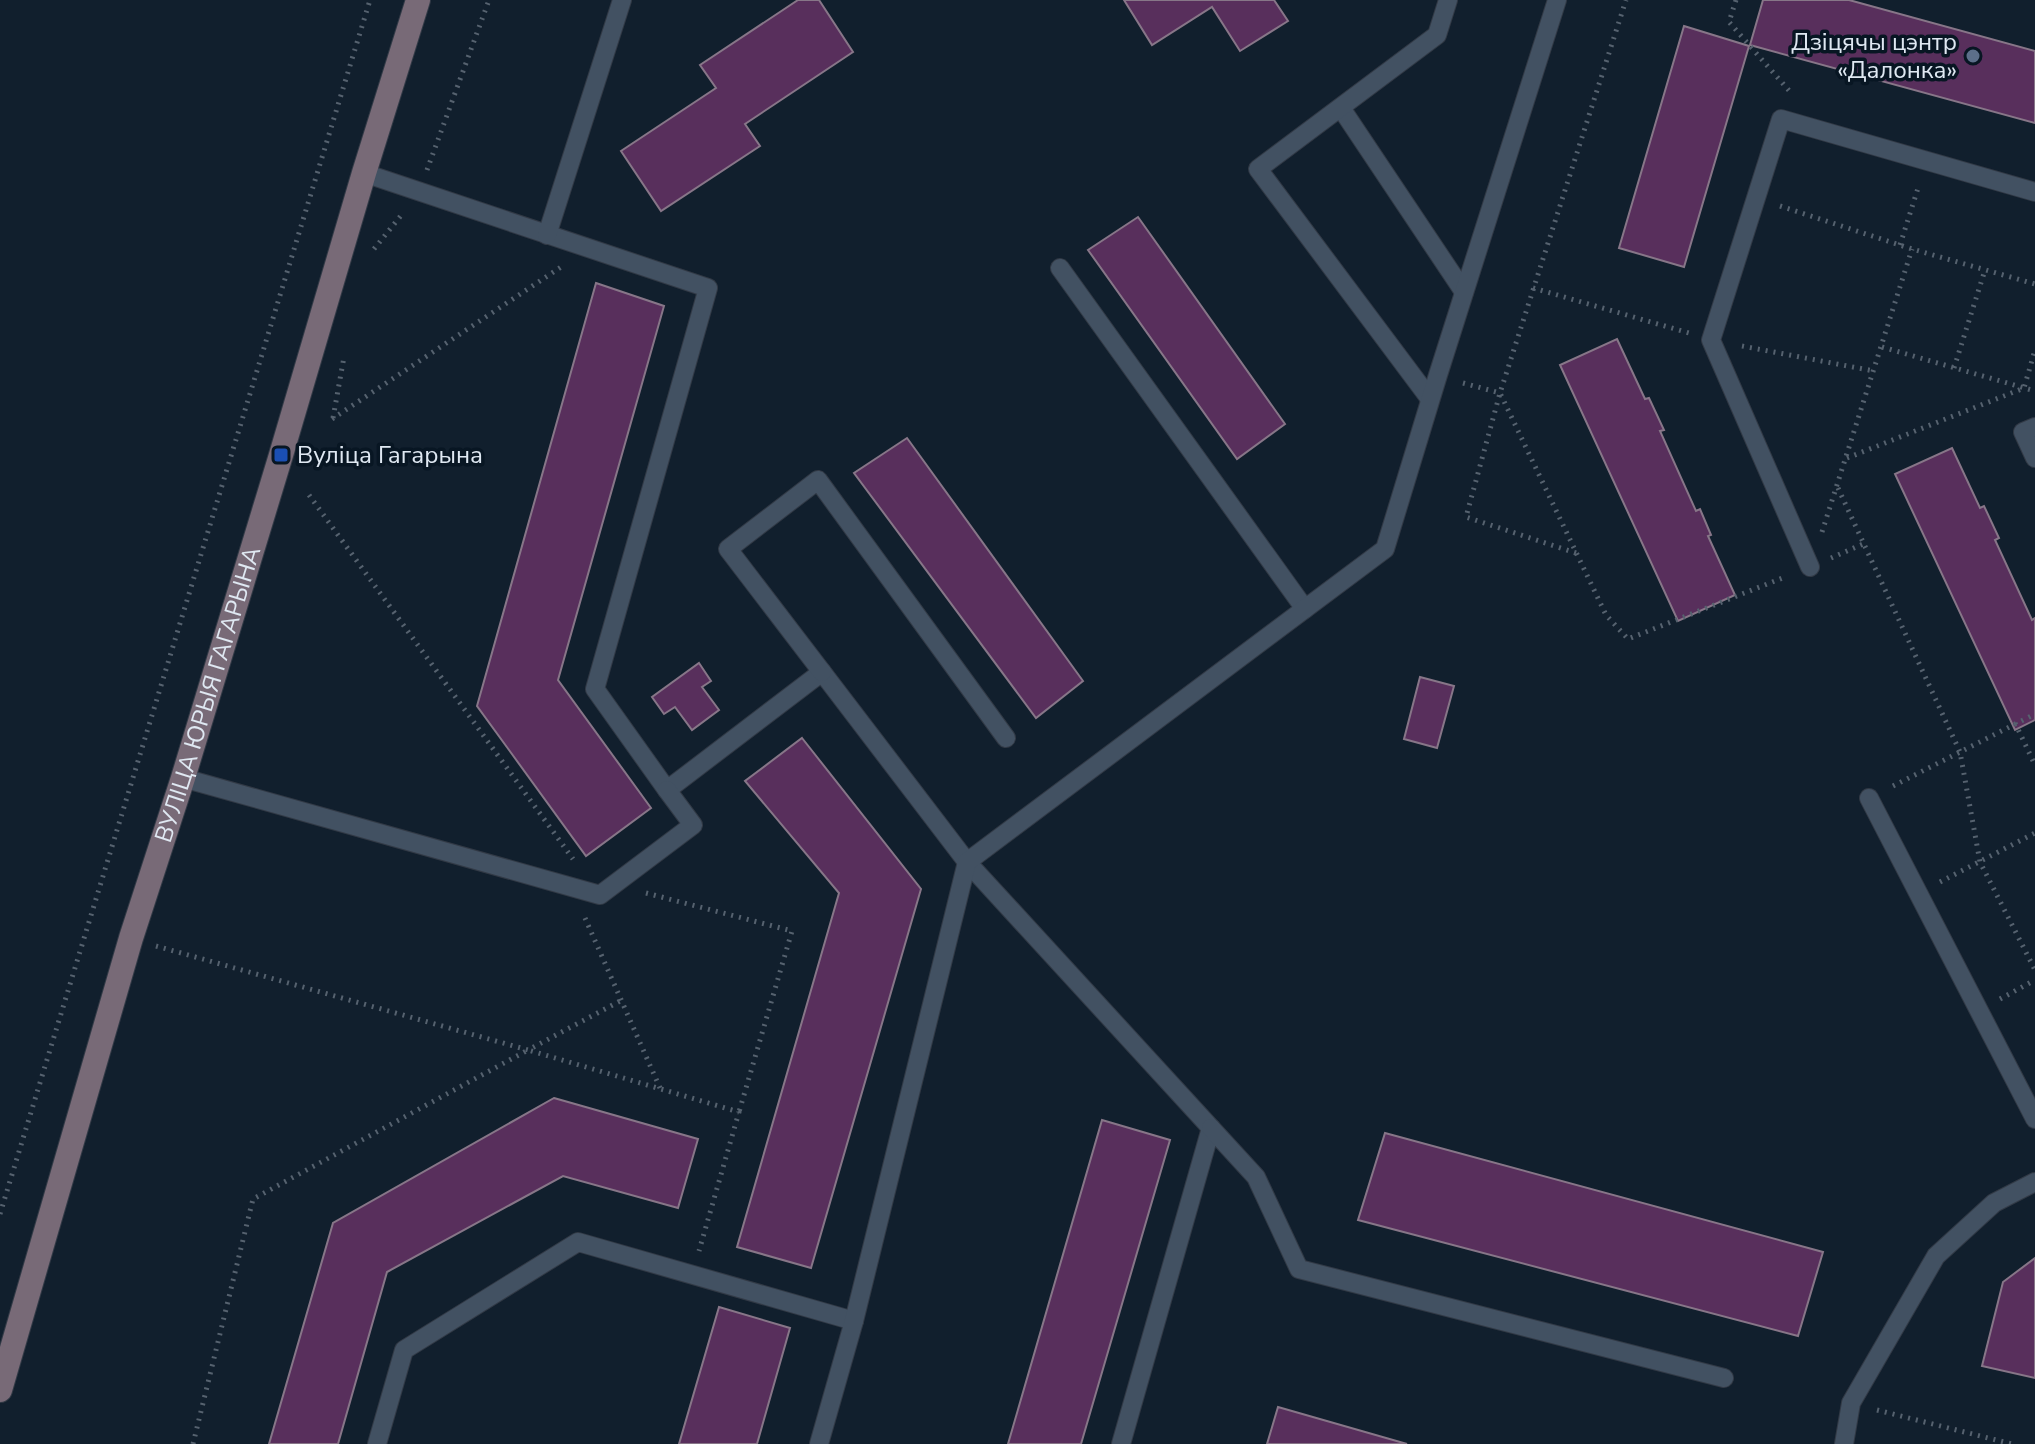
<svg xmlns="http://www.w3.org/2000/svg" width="2035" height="1444" font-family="'Nunito Sans',sans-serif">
<rect width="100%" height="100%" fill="#111f2d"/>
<g fill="#582f5c" stroke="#877688" stroke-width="2">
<path d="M798,0H819L853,52L745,124L760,146L661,211L621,151L716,88L700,65Z"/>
<path d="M1124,0H1274L1288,21L1240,51L1212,7L1152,45Z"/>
<path d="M1763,0H1849L2035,51V123L1750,45Z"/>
<path d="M1684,26L1749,46L1684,267L1619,248Z"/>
<path d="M1138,217L1285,424L1237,459L1088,250Z"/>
<path d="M596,283L664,306L558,680L651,808L586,856L477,706Z"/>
<path d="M1617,339L1645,399L1649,398L1664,430L1660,431L1696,511L1700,509L1711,535L1708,536L1735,595L1678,621L1560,365Z"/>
<path d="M907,438L1083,681L1036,718L854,473Z"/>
<path d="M1952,448L1980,508L1984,506L1999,538L1995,540L2032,620L2035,618V720L2015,730L1895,474Z"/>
<path d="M699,663L711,681L702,687L719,710L692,730L675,707L664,714L652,697Z"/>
<path d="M1420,677L1454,686L1437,748L1404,739Z"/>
<path d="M802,738L921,889L811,1268L737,1247L839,893L745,781Z"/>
<path d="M554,1098L698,1139L678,1208L563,1176L387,1272L338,1444H269L333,1223Z"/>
<path d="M1102,1120L1170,1140L1081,1444H1008Z"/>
<path d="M1385,1133L1823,1252L1798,1336L1358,1220Z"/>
<path d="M2035,1258V1378L1982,1366L2003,1282Z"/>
<path d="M719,1307L790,1328L757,1444H679Z"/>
<path d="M1278,1407L1407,1444H1267Z"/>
</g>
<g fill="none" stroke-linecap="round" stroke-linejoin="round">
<defs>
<g id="lane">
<path d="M1341,108L1464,292"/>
<path d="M364,173L708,288L595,689L667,790L822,672L967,862L1211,1128L1121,1444"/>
<path d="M547,235L622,0"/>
<path d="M1060,268L1305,609"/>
<path d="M1430,399L1258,169L1437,35L1448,0"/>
<path d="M2035,427L2023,432L2035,458"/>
<path d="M1810,567L1711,340L1781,119L2035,192"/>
<path d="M822,672L728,549L818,480L1006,738"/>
<path d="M183,778L600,895L693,825L667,790"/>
<path d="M1869,798L2035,1119"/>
<path d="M1211,1128L1256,1177L1299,1269L1724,1378"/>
<path d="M377,1444L404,1350L578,1242L854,1321"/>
<path d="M819,1444L854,1321L967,862L1385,549L1438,375L1557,0"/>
<path d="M1844,1444L1851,1403L1936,1256L1994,1203L2035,1182"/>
</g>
<g id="secondary">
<path id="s1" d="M0,1390L131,938L183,778L281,455L364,173L418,0"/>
</g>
</defs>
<use href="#lane" stroke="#323a46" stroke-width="20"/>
<use href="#secondary" stroke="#323a46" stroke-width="26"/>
<g stroke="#56626f" stroke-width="5" stroke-dasharray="2 6" stroke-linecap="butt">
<path d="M1736,0L1729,22L1792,94"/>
<path d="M427,170L489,0"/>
<path d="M1780,206L1912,249L2035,284"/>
<path d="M1900,245L1919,185"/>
<path d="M374,249L403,213"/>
<path d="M1533,288L1689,333"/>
<path d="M1742,346L1874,371"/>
<path d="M1882,347L2035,391"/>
<path d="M1954,368L1985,270"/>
<path d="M1463,383L1500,393L1606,615L1628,639L1785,577"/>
<path d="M333,418L344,357"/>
<path d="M332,419L561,267"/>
<path d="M1847,458L2024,388L2035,350"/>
<path d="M1838,488L1960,752L1980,862L2035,970"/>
<path d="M309,495L573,859"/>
<path d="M1822,532L1912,249"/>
<path d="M1576,553L1466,517L1500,393L1626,0"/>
<path d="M1831,558L1863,544"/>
<path d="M2015,723L2035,765"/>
<path d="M1893,786L2035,714"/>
<path d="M1940,882L2035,833"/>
<path d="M646,893L792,931L739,1112"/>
<path d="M585,918L660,1088"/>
<path d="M156,946L528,1050L620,1001"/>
<path d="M2000,999L2035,980"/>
<path d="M0,1214L370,0"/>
<path d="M1877,1410L2012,1444"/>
<path d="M193,1444L253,1199L528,1050L739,1112L699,1251"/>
</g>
<use href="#lane" stroke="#425162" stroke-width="18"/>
<use href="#secondary" stroke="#786a77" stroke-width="24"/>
</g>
<circle fill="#5c6f8a" stroke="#081623" stroke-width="3" cx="1973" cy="56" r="8"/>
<rect fill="#1a4fb4" stroke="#081623" stroke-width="3" x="273" y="447" width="16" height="16" rx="4"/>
<g text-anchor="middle" stroke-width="7" stroke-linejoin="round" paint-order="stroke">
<g font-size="24" fill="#dfe8f2" stroke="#081623" text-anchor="end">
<text x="1957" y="50">Дзіцячы цэнтр<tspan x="1957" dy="28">«Далонка»</tspan></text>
<text x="297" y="463" text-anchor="start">Вуліца Гагарына</text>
</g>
<g font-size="24" fill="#dfe8f2" stroke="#081623">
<text dy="8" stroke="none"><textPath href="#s1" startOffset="726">ВУЛІЦА ЮРЫЯ ГАГАРЫНА</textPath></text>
</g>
</g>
</svg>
